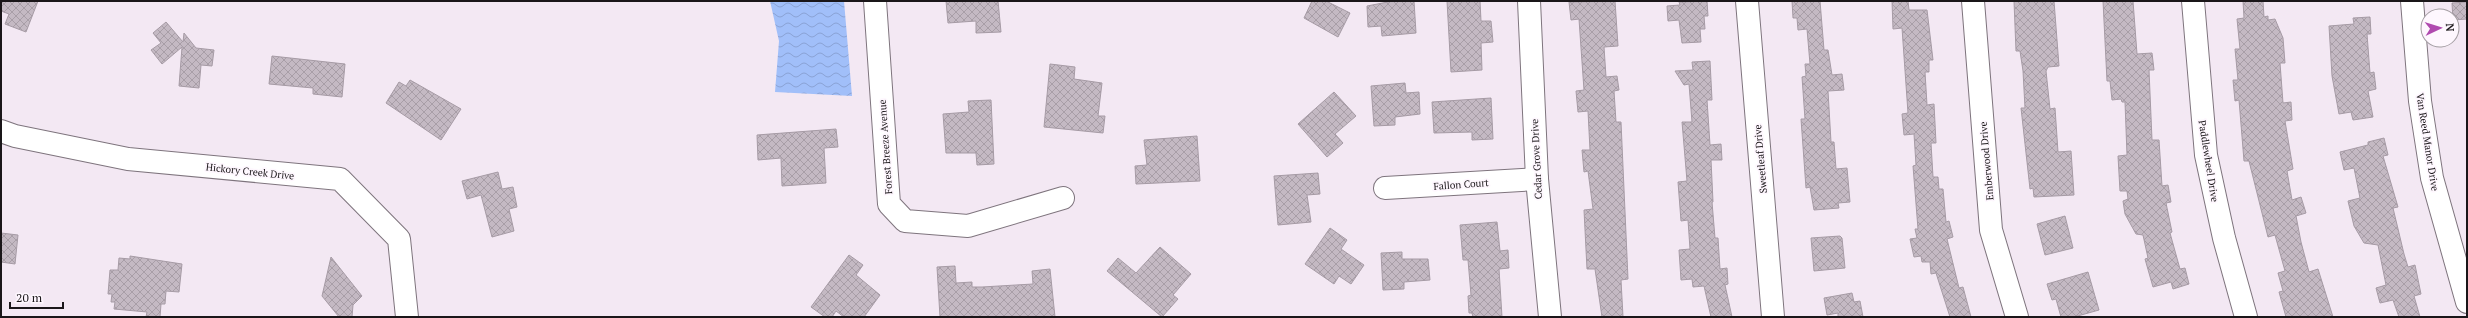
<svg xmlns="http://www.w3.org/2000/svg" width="2468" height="318" font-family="'PT Serif',serif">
<defs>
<pattern id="water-waves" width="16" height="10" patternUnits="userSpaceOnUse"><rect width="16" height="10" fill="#a1bff9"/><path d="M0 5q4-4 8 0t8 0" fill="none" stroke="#8aa3d5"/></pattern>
<pattern id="building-cross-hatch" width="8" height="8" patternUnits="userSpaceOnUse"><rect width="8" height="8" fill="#c4b9c3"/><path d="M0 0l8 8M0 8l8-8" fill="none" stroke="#a89ea7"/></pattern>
</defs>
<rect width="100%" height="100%" fill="#f3e8f3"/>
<path fill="url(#water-waves)" d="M770,1H844L852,96L775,92L779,41Z"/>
<g fill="url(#building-cross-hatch)" stroke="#a69ba5">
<path d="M1,1H38L26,32L5,24L9,14L1,11Z"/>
<path d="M946,1H998L1001,32L976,33V21L948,23Z"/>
<path d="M1312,1H1326L1350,13L1338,37L1304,18Z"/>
<path d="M1393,1H1414L1416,33L1382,36L1381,26L1368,27L1367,6Z"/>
<path d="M1447,1H1480L1481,21H1491L1493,42L1481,43L1482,70L1451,72Z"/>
<path d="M1615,1L1618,46L1604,47L1606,77L1617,76L1619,90L1614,91L1616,122H1621L1628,279L1621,280L1623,317H1602L1595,269H1587L1584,210L1593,209L1588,171L1584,172L1582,150H1590L1588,111L1578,112L1576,91L1584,90L1581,48L1579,19L1571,20L1569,2Z"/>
<path d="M1707,1L1708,16H1704L1705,29H1700L1701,42L1682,43L1679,20L1668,21L1667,6L1680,5L1679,2Z"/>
<path d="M1792,1H1820L1824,50H1828L1832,75L1842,74L1844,90L1828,91L1831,142H1834L1836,169L1847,168L1850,202L1838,203L1839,208L1814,210L1810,187L1806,188L1801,119H1805L1802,77L1806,76L1805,64H1810L1807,29L1798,30L1797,18H1793Z"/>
<path d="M1892,1H1908L1909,10H1927L1933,60H1929V72H1925L1927,105L1934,104L1936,143H1931L1933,177H1938L1939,189H1943L1946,222L1949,221L1953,237L1947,239L1959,288L1963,287L1971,317H1950L1936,273L1931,274L1930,262H1922L1921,256L1914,257L1910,239L1917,238L1915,229H1918L1913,166L1916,165L1914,134L1904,135L1902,114L1908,113L1902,28L1893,29Z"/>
<path d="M2014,1H2054L2059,66L2048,67L2046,71L2050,109L2055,108L2058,152L2071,151L2074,195L2034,197L2033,188L2030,189L2021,108H2025L2023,71L2020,51H2016Z"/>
<path d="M2103,1H2133L2137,54L2152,53L2154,70H2149L2152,140H2159L2162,186L2168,185L2171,202L2166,203L2172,232L2170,233L2180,269L2185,268L2189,284L2173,289L2171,282L2153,287L2145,259L2148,258L2143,235L2136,234L2125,214L2123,201L2128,199L2127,191H2120L2118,156L2127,155L2125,102H2122L2121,99L2112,100L2110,81H2107Z"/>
<path d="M2243,1H2263L2264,17L2268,16V20L2275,19L2283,38L2285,63H2280L2283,103L2291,102L2292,120L2285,121L2293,169L2287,171L2292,200L2301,197L2306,213L2296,216L2301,242L2309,272L2318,269L2333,317H2286L2279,292L2283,291L2278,273L2285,271L2275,235L2268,237L2249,161H2244L2239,100L2235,101L2233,80H2238L2235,49H2240L2237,19L2244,18Z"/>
<path d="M2467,2V19L2453,20L2452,3Z"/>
<path d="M2370,17L2371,34H2367L2370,73L2374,72L2376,89L2368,91L2373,117L2353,120L2351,112L2339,114L2332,76L2329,26L2354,24L2353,18Z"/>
<path d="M166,22L183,42L184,33L196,48L214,50L212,66L201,65L199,88L179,86L182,47L162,64L151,50L161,43L153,33Z"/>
<path d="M272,56L345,64L342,97L313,94V88L269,84Z"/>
<path d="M1710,61L1712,100H1707L1710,145L1721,144L1722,160H1711L1713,202H1712L1715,238H1718L1720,269L1727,268L1728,284L1725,285L1732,317H1711L1704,286L1693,287L1692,279L1681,280L1679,250L1690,249L1688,220L1681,221L1678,182L1687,181L1682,122H1692L1689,84L1684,85L1675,71L1693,70L1692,62Z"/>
<path d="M1050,64L1075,67L1074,79L1102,83L1098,116H1105L1103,133L1044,127Z"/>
<path d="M410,80L461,109L441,140L386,103L399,82L406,86Z"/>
<path d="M1405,83L1406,93L1419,92L1420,114L1395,117V125L1374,126L1371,86Z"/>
<path d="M1334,92L1356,116L1335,134L1343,143L1327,157L1298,124Z"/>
<path d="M1491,98L1493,139L1472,140V132L1434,133L1432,102Z"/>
<path d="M991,100L994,164L977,165L976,153H946L943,114L969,112L968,101Z"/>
<path d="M836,129L838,147L824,148L826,183L782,186L781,158L758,160L757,135Z"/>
<path d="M1197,136L1200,181L1136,184L1135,166L1147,165L1144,140Z"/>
<path d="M2384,138L2388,155L2383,156L2398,207L2393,208L2404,254L2408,267L2415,265L2421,294L2414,296L2420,317H2399L2393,300L2380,303L2376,288L2386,285L2378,245L2364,243L2354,226L2348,201L2360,198L2354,168L2344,170L2340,152L2368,145V142Z"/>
<path d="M498,172L502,189L513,187L517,207L509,209L514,231L492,237L481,195L467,199L462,181Z"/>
<path d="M1318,173L1320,194L1307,195L1311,222L1278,225L1274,176Z"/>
<path d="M2065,216L2073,248L2045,255L2037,224Z"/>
<path d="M1497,222L1500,251L1508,250L1509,268L1499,269L1502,317H1473L1472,313H1469L1468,296L1471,295L1468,260H1463L1460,225Z"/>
<path d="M1330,228L1347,240L1341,249L1364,265L1351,284L1339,276L1334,284L1305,264Z"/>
<path d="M1,233L18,235L15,264L1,262Z"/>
<path d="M1840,236L1842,238L1845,268L1814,271L1811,238Z"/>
<path d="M1160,247L1191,274L1173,295L1178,299L1162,317L1107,271L1118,258L1136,273Z"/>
<path d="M1402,252V259H1428L1430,280L1404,282V289L1383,290L1381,253Z"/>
<path d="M849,255L863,265L856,275L880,295L864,317H844L836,311L832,317H825L811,307Z"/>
<path d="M130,256L182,264L179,292L166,291L165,304H161L160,317H146L147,312L114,309L115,302H111L112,294H108L110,270H118L119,258L130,259Z"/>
<path d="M331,257L362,296L353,305L352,317H339L322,296Z"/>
<path d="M955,266L956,283L972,282V287H982L1033,284L1032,271L1050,269L1055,317H940L937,267Z"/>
<path d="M2088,272L2099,310L2074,317H2061L2056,299L2052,300L2047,284Z"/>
<path d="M1852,293L1854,302L1860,301L1863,317H1838V313L1827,315L1824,298Z"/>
</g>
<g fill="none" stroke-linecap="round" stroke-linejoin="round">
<defs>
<g id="minor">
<path d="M875,1L889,204L905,221L968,226L1063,198"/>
<path d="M1529,1L1537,179L1550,317"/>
<path d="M1747,1L1773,317"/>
<path d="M1973,1L1991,230L2017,317"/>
<path d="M2193,1L2206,155L2224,238L2246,317"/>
<path d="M2412,1L2420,101L2432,178L2467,302"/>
<path d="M1,131L15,136L128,159L340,179L399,239L407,317"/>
<path d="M1385,188L1537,179"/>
</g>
</defs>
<use href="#minor" stroke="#7e747d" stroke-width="24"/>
<use href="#minor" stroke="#fff" stroke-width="22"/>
</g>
<g text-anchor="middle" stroke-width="3.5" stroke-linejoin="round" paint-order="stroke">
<g font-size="10" fill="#1a1619" stroke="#fef7fe">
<text transform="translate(2428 142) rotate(81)" y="4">Van Reed Manor Drive</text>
<text transform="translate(885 147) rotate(-94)" y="4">Forest Breeze Avenue</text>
<text transform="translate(1536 159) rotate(-93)" y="4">Cedar Grove Drive</text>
<text transform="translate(1760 159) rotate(-95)" y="4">Sweetleaf Drive</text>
<text transform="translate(1986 161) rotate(-95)" y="4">Emberwood Drive</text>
<text transform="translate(2209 161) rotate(81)" y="4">Paddlewheel Drive</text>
<text transform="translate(250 171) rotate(6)" y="4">Hickory Creek Drive</text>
<text transform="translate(1461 184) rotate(-4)" y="4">Fallon Court</text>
</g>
</g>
<rect width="2468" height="318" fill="none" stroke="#1a1619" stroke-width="4"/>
<g transform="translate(2440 28) rotate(86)"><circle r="19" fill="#fef7fe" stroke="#a39da2"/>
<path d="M0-3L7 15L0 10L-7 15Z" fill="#b04aaf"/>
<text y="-6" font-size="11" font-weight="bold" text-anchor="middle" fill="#1a1619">N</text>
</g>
<path d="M10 302v6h53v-6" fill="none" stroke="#1a1619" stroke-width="2"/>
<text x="16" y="302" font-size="12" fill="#1a1619" stroke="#fef7fe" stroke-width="3" paint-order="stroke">20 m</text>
</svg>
